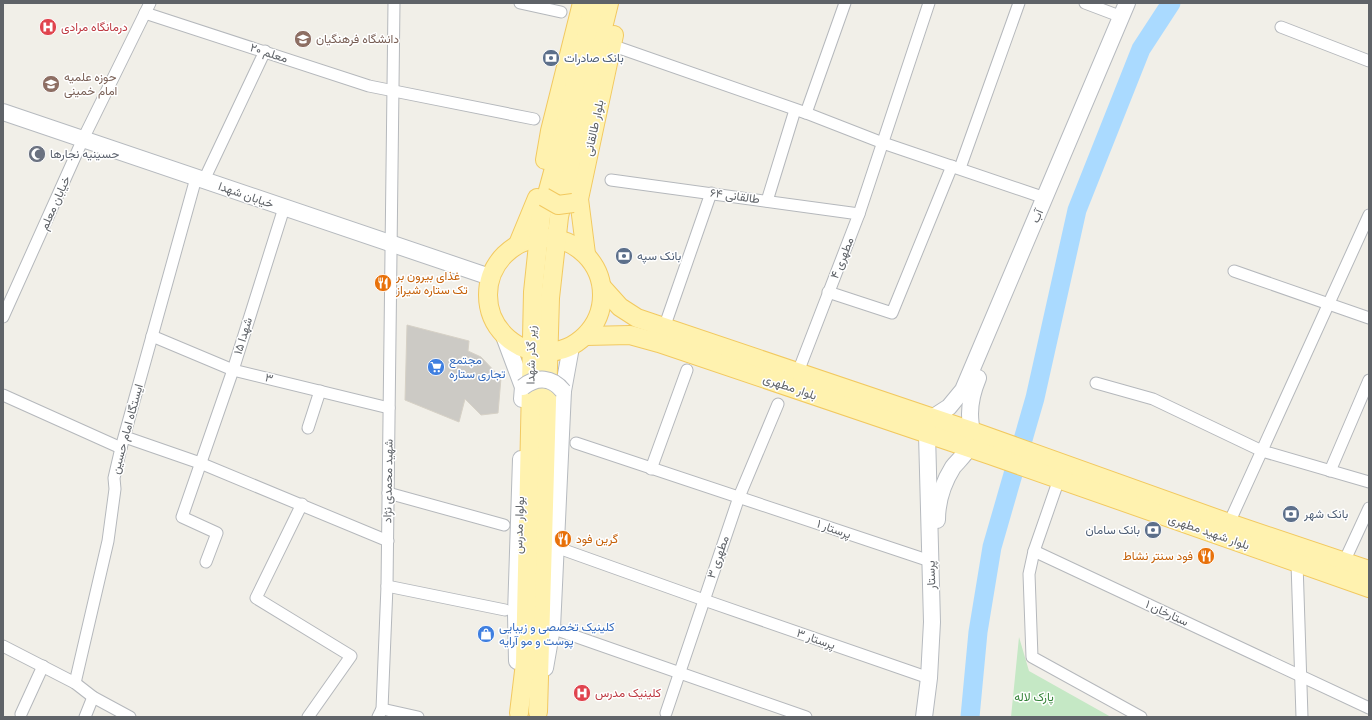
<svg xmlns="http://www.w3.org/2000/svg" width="1372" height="720" font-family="'IBM Plex Sans',Vazirmatn,sans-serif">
<rect width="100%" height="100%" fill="#f1efe8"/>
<path fill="#c5e8c5" d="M1019,637L1029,671L1111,717H1011Z"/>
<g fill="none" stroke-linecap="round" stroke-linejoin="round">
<path stroke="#aadaff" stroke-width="19" d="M970,717L978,632L992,547L1035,398L1077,210L1141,49L1171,3"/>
</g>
<path fill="#cccac5" stroke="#d6d1c6" d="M407,325L469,341L468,351L481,357L501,378L498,413L481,415L465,399L459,422L405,400Z"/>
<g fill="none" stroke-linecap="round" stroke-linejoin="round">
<defs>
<g id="street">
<path d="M520,3L561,12"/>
<path d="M1085,3L1122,17"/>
<path d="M145,13L369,86L534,119"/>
<path d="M1281,27L1369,61"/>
<path d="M611,45L806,113L883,143L1045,198"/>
<path d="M806,113L845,3"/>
<path d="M960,168L1019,3"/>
<path d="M204,180L265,51"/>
<path d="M611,180L859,214"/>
<path d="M767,201L795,110"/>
<path d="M1234,271L1369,318"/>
<path d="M828,292L892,313L952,166"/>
<path d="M3,317L83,139L150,3"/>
<path d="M664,328L711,193"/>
<path d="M152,336L233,370L389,408"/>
<path d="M798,372L859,214L929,3"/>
<path d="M1096,383L1153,399L1262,451L1369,482"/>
<path d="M3,395L121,448"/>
<path d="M308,428L320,391"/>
<path d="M125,437L200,463L388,541"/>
<path d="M576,443L930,561"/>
<path d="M651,469L687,370"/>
<path d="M1330,471L1369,380"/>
<path d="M1059,479L1034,551L1029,574L1032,657L1141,717"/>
<path d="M388,493L504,525"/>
<path d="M302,504L256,598L351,656L308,717"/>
<path d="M1229,523L1369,215"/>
<path d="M564,550L704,600L929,678"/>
<path d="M1034,551L1369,708"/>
<path d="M206,562L217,533L182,517L233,370L284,208"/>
<path d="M1344,562L1369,508"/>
<path d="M1297,563L1302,717"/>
<path d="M387,586L505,610"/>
<path d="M560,631L806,717"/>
<path d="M3,646L75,683L93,697L130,717"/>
<path d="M75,683L108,541L115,489L114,478L121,448L196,178"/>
<path d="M382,709L418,717"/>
<path d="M666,713L739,497L778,404"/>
<path d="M21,714L43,666"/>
<path d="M85,717L93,697"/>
<path d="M378,717L382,709L387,586L394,3"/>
</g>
<g id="secondary">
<path d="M3,112L490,277"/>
<path d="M504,336L523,387L522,399"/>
<path d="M937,520C937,502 943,483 953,467C958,461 965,455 969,447C974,436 970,426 970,414C970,401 973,390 978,378"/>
<path d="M517,661L516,614L521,459"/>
<path d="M545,668L552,628L563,391L571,347"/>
<path d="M924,717L929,678L932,622L927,434L932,418L949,407L963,390L1127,3"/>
</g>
<g id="primary">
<path d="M545,160L550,131L582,3"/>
<circle cx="545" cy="295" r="57"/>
<path d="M518,244L537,198"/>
<path d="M586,254L579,199L614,35"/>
<path d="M602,287L620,307L637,318L972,431L1229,523L1369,570"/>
<path d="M586,336L630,335L659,343L990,455L1369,588"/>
<path d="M538,712L550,298L559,217L575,142L609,3"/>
<path d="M519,713L525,663L533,292L541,216L562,139L594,3"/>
</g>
</defs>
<use href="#street" stroke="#b5b8bc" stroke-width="13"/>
<use href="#secondary" stroke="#b6babf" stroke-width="18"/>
<use href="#primary" stroke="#f2c960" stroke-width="20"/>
<use href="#street" stroke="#fff" stroke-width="11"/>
<use href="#secondary" stroke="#fff" stroke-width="16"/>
<use href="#primary" stroke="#fff2af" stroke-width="18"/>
<defs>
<path id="secondary-bridge" d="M523,387C537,376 552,377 563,391"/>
<path id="primary-bridge" d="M544,197L558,205L573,203"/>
</defs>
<use href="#secondary-bridge" stroke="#b6babf" stroke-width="18" stroke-linecap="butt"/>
<use href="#primary-bridge" stroke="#f2c960" stroke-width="20" stroke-linecap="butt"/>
<use href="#secondary-bridge" stroke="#fff" stroke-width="16"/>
<use href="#primary-bridge" stroke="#fff2af" stroke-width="18"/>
</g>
<defs>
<symbol id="hospital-disc" viewBox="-11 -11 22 22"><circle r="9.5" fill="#e0444e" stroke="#fff"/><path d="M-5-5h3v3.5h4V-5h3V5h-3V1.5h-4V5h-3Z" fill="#fff"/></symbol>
<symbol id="university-disc" viewBox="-11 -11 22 22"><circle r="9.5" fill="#8d6e63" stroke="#fff"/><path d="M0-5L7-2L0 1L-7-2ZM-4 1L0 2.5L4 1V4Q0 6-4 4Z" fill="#fff"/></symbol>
<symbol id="bank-disc" viewBox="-11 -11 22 22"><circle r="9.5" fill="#5c6f8a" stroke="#fff"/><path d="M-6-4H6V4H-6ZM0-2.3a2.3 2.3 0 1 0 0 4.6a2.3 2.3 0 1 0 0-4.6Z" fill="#fff"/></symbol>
<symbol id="school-disc" viewBox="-11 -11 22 22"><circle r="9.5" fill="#8d6e63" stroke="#fff"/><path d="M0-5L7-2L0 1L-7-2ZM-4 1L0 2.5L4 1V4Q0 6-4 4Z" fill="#fff"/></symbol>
<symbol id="mosque-disc" viewBox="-11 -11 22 22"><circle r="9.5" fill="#6b7280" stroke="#fff"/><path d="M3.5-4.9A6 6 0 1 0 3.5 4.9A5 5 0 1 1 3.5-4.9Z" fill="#fff"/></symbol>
<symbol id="restaurant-disc" viewBox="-11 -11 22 22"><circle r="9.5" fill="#e8710a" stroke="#fff"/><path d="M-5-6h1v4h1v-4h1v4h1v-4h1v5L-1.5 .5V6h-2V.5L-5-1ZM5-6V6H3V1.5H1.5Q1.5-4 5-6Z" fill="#fff"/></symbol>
<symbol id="supermarket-disc" viewBox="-11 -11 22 22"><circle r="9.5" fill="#3f7fe0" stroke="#fff"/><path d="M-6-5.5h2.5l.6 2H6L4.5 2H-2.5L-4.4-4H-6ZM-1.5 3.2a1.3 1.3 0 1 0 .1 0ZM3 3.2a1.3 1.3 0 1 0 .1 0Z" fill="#fff"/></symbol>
<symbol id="shop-disc" viewBox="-11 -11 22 22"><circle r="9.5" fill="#3f7fe0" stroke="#fff"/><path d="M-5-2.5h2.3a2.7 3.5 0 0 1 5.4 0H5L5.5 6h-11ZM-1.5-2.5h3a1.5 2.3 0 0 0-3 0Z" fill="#fff"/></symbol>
</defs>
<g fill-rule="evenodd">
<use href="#hospital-disc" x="38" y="17" width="20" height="20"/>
<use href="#university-disc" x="293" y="29" width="20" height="20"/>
<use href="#bank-disc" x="541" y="48" width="20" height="20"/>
<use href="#school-disc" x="41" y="74" width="20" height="20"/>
<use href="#mosque-disc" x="27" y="144" width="20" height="20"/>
<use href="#bank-disc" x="614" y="246" width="20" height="20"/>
<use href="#restaurant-disc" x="373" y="273" width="20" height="20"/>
<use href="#supermarket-disc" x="426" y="357" width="20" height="20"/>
<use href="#bank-disc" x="1281" y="504" width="20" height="20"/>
<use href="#bank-disc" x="1143" y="520" width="20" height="20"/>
<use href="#restaurant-disc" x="553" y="529" width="20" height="20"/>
<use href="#restaurant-disc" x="1196" y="546" width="20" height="20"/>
<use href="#shop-disc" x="476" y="624" width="20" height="20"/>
<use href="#hospital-disc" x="572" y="683" width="20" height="20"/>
</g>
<g text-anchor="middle" stroke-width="3" stroke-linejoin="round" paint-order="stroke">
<g font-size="12" fill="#be3a42" stroke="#fff" text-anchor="start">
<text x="61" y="31">درمانگاه مرادی</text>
<text x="595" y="697">کلینیک مدرس</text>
</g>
<g font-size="12" fill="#785e54" stroke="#fff" text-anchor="start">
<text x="316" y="43">دانشگاه فرهنگیان</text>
<text x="64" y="81">حوزه علمیه<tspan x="64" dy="14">امام خمینی</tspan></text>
</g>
<g font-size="12" fill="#5f6368" stroke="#fff">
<text transform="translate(269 53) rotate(18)" y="4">معلم ۲۰</text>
<text transform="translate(594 128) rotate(-78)" y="4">بلوار طالقانی</text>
<text transform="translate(246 195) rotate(19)" y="4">خیابان شهدا</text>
<text transform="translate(735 196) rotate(8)" y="4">طالقانی ۶۴</text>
<text transform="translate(55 203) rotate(-66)" y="4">خیابان معلم</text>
<text transform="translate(1037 216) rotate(-67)" y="4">آب</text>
<text transform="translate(842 258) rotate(-68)" y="4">مطهری ۴</text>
<text transform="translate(243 336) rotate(-73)" y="4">شهدا ۱۵</text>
<text transform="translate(531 355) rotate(-89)" y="4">زیر گذر شهدا</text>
<text transform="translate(269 378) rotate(14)" y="4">۳</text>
<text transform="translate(790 387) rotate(19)" y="4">بلوار مطهری</text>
<text transform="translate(127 429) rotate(-75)" y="4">ایستگاه امام حسین</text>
<text transform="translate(388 481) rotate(-89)" y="4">شهید محمدی نژاد</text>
<text transform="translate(519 525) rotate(-88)" y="4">بولوار مدرس</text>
<text transform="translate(834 529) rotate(19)" y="4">پرستار ۱</text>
<text transform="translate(1209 532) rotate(19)" y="4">بلوار شهید مطهری</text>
<text transform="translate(718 557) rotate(-71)" y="4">مطهری ۳</text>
<text transform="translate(931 575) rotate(-92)" y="4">پرستار</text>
<text transform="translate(1167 613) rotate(25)" y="4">ستارخان ۱</text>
<text transform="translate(816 639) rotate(19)" y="4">پرستار ۳</text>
</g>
<g font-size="12" fill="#4e5e75" stroke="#fff" text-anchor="start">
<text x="564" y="62">بانک صادرات</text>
<text x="637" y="260">بانک سپه</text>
<text x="1304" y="518">بانک شهر</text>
<text x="1140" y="534" text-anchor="end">بانک سامان</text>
</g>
<g font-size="12" fill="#5b616d" stroke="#fff" text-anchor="start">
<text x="50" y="158">حسینیه نجارها</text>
</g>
<g font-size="12" fill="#c56008" stroke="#fff" text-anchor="start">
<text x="396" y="280">غذای بیرون بر<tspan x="396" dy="14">تک ستاره شیراز</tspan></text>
<text x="576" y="543">گرین فود</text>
<text x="1193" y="560" text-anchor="end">فود سنتر نشاط</text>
</g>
<g font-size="12" fill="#366cbe" stroke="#fff" text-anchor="start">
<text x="449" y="364">مجتمع<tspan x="449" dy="14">تجاری ستاره</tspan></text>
<text x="499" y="631">کلینیک تخصصی و زیبایی<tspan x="499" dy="14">پوست و مو آرایه</tspan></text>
</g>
<g font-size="12" fill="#348238" stroke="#fff">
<text x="1034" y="701">پارک لاله</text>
</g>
</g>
<rect width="1372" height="720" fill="none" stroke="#5f6368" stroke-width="8"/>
</svg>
